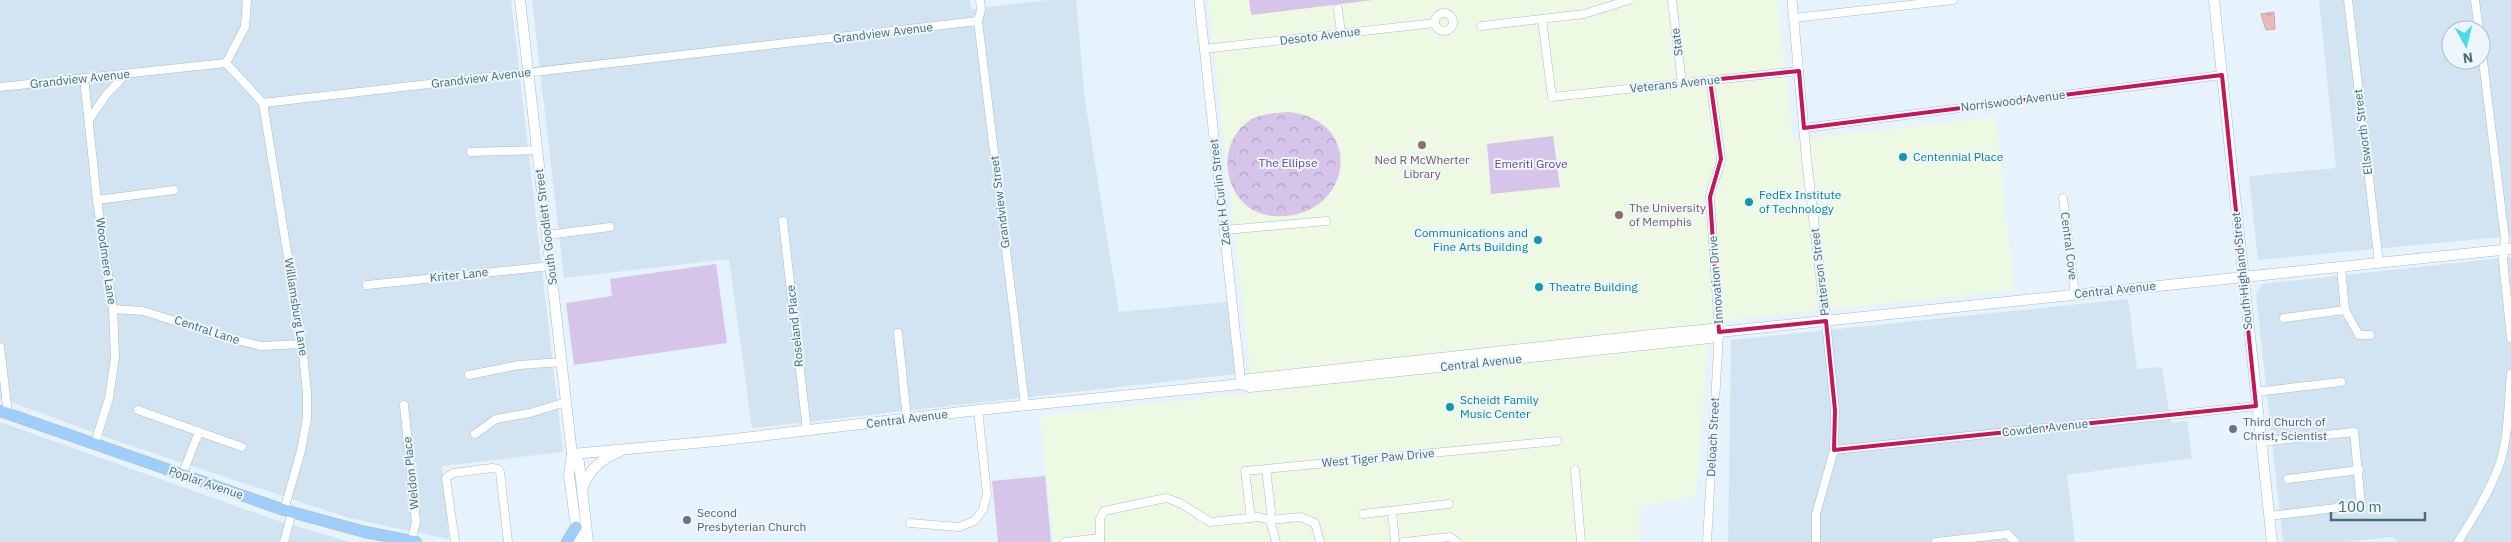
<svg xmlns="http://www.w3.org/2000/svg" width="2511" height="542" font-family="'IBM Plex Sans',sans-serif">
<defs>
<pattern id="park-crowns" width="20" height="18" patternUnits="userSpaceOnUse" patternTransform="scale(1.25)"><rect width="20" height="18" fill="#d6c4ea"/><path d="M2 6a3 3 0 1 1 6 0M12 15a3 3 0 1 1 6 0" fill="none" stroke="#b0a3c2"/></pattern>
<pattern id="water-ripples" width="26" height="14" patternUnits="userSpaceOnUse" patternTransform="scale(1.25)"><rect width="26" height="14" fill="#e6bbba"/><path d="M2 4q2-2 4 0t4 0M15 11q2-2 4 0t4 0" fill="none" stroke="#bc9c9c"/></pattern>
</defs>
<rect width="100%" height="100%" fill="#e6f2fc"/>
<g fill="#d2e4f1" fill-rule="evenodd">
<path d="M0,0H511L563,452L442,466L449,539L349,518L120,442L0,398Z"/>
<path d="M532,0H970L971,9L1048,0H1076L1085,101L1119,312L1227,302L1236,374L752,428L729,259L564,278Z"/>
<path d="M2319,0H2511V236L2258,260L2249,176L2336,168ZM2451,30H2481V60H2451Z"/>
<path d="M2511,257V542H2398L2392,537L2345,542H2283L2256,294L2262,284Z"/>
<path d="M2128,299L2137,369L2162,367L2171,423L2187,421L2192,458L2067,475L2075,542H1728L1731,340Z"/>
<path d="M0,422L272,519L350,542H0Z"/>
</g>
<path fill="#daf7fd" d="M2392,537L2398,542H2345Z"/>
<path fill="#eef9e3" d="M1208,0H1777L1793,140L1996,117L2014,290L1709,322L1696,495L1639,507V542H1054L1040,416L1253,393Z"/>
<path fill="url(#park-crowns)" d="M1289,112C1369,121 1350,222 1273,216C1224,212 1211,143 1252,119C1263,113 1277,113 1289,112Z"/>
<g fill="#d6c4ea">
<path d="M1249,0H1373L1251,15Z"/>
<path d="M1553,136L1560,187L1491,194L1487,144Z"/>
<path d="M716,264L727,343L574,365L566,303L612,296L610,279Z"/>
<path d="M1045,476L1051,542H998L992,481Z"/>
</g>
<path fill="url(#water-ripples)" stroke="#d8a1a1" d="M2274,12L2275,29L2266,30L2261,14Z"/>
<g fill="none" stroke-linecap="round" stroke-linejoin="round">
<defs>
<g id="minor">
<path d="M980,0L981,10L978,21L1025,405"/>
<path d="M1672,0L1682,83"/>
<path d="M2348,0L2379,263"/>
<path d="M2475,0L2479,30"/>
<path d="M1338,9L1341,33"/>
<circle cx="1444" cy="22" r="9"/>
<path d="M1794,18L1953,0"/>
<path d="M1542,19L1552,97L1799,71"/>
<path d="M1481,26L1584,14L1629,0"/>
<path d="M2481,45L2505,239L2503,260L2511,338"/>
<path d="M1204,49L1435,23"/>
<path d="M226,63L245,27L247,0"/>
<path d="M84,78L97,200L113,309L115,357L109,398L95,443"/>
<path d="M0,87L226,63L263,103L978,21"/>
<path d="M263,103L302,344L307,393V418L301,451L284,510"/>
<path d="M89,120L106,95L126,74"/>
<path d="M1804,128L2222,75"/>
<path d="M471,152L537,150"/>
<path d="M2063,198L2075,294"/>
<path d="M97,200L174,190"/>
<path d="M783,221L807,431"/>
<path d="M1225,230L1326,221"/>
<path d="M547,235L610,227"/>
<path d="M2341,268L2345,310L2359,335H2370"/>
<path d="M367,285L551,266"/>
<path d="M113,309L143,311L229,338L261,346L302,344"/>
<path d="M2284,318L2345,310"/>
<path d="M898,333L907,419"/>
<path d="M0,347L8,414"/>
<path d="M469,375L519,365L562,362"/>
<path d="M2255,392L2341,382"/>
<path d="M404,405L415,512L416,523L411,541"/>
<path d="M138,410L242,447"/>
<path d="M475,434L496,419L530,413L566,402"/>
<path d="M2261,442L2354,432L2361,505L2269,516"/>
<path d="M1834,450L2256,406"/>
<path d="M1266,469L1271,511L1270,520L1276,542"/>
<path d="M1575,470L1581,542"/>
<path d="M182,475L199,432"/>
<path d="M2288,479L2359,470"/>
<path d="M1392,511L1395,542"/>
<path d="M1363,514L1449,504"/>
<path d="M1251,518L1245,471L1557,441"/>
<path d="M910,523L959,527L974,521L983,510L987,494L978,410"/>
<path d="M284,542L292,512"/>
<path d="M455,542L446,478L453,473L492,468L498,469L500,472L508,542"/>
<path d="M1065,542L1100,538"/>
<path d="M1100,542V519L1104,511L1166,498L1180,503L1210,522L1259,517L1270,520L1300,517L1315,523L1320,542"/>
<path d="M1404,542L1450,537L1457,542"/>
<path d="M1707,542L1719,332L1710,197C1712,183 1719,173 1721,159L1710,80"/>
<path d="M1816,542V514L1834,450L1835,410L1826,321"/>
<path d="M1936,542L2008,534L2015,542"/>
<path d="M2458,542C2473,518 2489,493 2499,466C2509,438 2508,403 2511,374"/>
</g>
<g id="tertiary">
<path d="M1199,0L1241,384"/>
<path d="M1792,0L1807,164L1826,321"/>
</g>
<g id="secondary">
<path d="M520,0L572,454L569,475L578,542"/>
<path d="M2214,0L2272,542"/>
<path d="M1241,384L1250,387L1710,338L1719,332L2511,249"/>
<path d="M572,454L717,441L978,410L1241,384L1249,379L1650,335L1711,329L1719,332"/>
<path d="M572,454L579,462L588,542"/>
<path d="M583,487C590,469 601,459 619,452"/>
</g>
<g id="primary">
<path d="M0,411L284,510L365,532L416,542"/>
<path d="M567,542L576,527"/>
</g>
</defs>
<use href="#minor" stroke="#a7bfc9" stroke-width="9"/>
<use href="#tertiary" stroke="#a7bfc9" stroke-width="10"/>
<use href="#secondary" stroke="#a2beca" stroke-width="11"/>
<use href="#primary" stroke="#acbcc0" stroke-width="12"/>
<use href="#minor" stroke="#fff" stroke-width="8"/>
<use href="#tertiary" stroke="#fff" stroke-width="9"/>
<use href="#secondary" stroke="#fff" stroke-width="10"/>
<use href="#primary" stroke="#9fcefb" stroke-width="11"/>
</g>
<path fill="none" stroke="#c2185b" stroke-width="4" stroke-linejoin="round" d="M1799,71L1804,128L2222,75L2256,406L1834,450L1835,410L1826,321L1719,332L1710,197L1721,159L1710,80Z"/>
<g fill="#8d6e63" stroke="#edf6ff" stroke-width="2">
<circle cx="1422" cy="145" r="5"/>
<circle cx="1619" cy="215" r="5"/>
</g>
<g fill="#0f9aa8" stroke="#edf6ff" stroke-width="2">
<circle cx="1903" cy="157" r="5"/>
<circle cx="1749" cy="202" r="5"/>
<circle cx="1538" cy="240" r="5"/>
<circle cx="1539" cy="287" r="5"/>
<circle cx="1450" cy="407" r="5"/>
</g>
<g fill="#6b7280" stroke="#edf6ff" stroke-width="2">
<circle cx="2233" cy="429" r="5"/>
<circle cx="687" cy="520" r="5"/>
</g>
<g text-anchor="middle" stroke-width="4" stroke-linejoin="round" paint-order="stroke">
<g font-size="12" fill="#4b6d76" stroke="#edf6ff">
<text transform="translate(883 33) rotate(-7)" y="4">Grandview Avenue</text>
<text transform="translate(1320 36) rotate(-7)" y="4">Desoto Avenue</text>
<text transform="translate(1677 42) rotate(-97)" y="4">State</text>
<text transform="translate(481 78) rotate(-7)" y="4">Grandview Avenue</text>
<text transform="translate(80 79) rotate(-6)" y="4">Grandview Avenue</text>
<text transform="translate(1675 84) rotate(-6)" y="4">Veterans Avenue</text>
<text transform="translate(2013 101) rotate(-7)" y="4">Norriswood Avenue</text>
<text transform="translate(2363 132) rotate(-97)" y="4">Ellsworth Street</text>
<text transform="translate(1220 192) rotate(-97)" y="4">Zack H Curlin Street</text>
<text transform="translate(1000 202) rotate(-97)" y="4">Grandview Street</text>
<text transform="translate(546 227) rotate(-97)" y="4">South Goodlett Street</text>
<text transform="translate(2069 246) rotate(83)" y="4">Central Cove</text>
<text transform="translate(106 261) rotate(82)" y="4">Woodmere Lane</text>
<text transform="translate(2242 271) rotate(-96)" y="4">South Highland Street</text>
<text transform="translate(1820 272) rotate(-97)" y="4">Patterson Street</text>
<text transform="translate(459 275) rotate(-6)" y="4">Kriter Lane</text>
<text transform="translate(1716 280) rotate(-94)" y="4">Innovation Drive</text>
<text transform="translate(2115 290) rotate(-6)" y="4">Central Avenue</text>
<text transform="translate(296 307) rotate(81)" y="4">Williamsburg Lane</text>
<text transform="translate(795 326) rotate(-96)" y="4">Roseland Place</text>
<text transform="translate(207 330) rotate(18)" y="4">Central Lane</text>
<text transform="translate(1481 363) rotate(-6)" y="4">Central Avenue</text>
<text transform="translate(907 419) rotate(-7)" y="4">Central Avenue</text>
<text transform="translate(2045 428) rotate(-6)" y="4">Cowden Avenue</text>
<text transform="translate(1713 437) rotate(-87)" y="4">Deloach Street</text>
<text transform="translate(1378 458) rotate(-5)" y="4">West Tiger Paw Drive</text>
<text transform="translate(411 473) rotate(-96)" y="4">Weldon Place</text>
<text transform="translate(206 483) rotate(19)" y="4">Poplar Avenue</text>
</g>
<g font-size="12" fill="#0d838f" stroke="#edf6ff" text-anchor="start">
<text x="1913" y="161">Centennial Place</text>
<text x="1759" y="199">FedEx Institute<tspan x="1759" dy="14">of Technology</tspan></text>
<text x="1528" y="237" text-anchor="end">Communications and<tspan x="1528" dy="14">Fine Arts Building</tspan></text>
<text x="1549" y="291">Theatre Building</text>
<text x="1460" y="404">Scheidt Family<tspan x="1460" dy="14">Music Center</tspan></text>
</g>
<g font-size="12" fill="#785e54" stroke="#edf6ff">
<text x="1422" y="164">Ned R McWherter<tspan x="1422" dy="14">Library</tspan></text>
<text x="1629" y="212" text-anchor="start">The University<tspan x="1629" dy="14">of Memphis</tspan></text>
</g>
<g font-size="12" fill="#6c4888" stroke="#edf6ff">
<text x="1288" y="167">The Ellipse</text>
<text x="1531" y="168">Emeriti Grove</text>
</g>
<g font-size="12" fill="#5b616d" stroke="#edf6ff" text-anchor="start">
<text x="2243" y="426">Third Church of<tspan x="2243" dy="14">Christ, Scientist</tspan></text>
<text x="697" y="517">Second<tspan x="697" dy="14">Presbyterian Church</tspan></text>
</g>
</g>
<g transform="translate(2466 45) rotate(172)"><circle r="24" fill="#edf6ff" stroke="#acbfc8"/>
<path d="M0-4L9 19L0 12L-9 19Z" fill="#4cd9e6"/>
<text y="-8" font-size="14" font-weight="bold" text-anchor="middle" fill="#4b6d76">N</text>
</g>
<path d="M2331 512v8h94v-8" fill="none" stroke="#4b6d76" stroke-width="2.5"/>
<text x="2338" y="512" font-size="15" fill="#4b6d76" stroke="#edf6ff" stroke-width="4" paint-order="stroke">100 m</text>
</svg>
